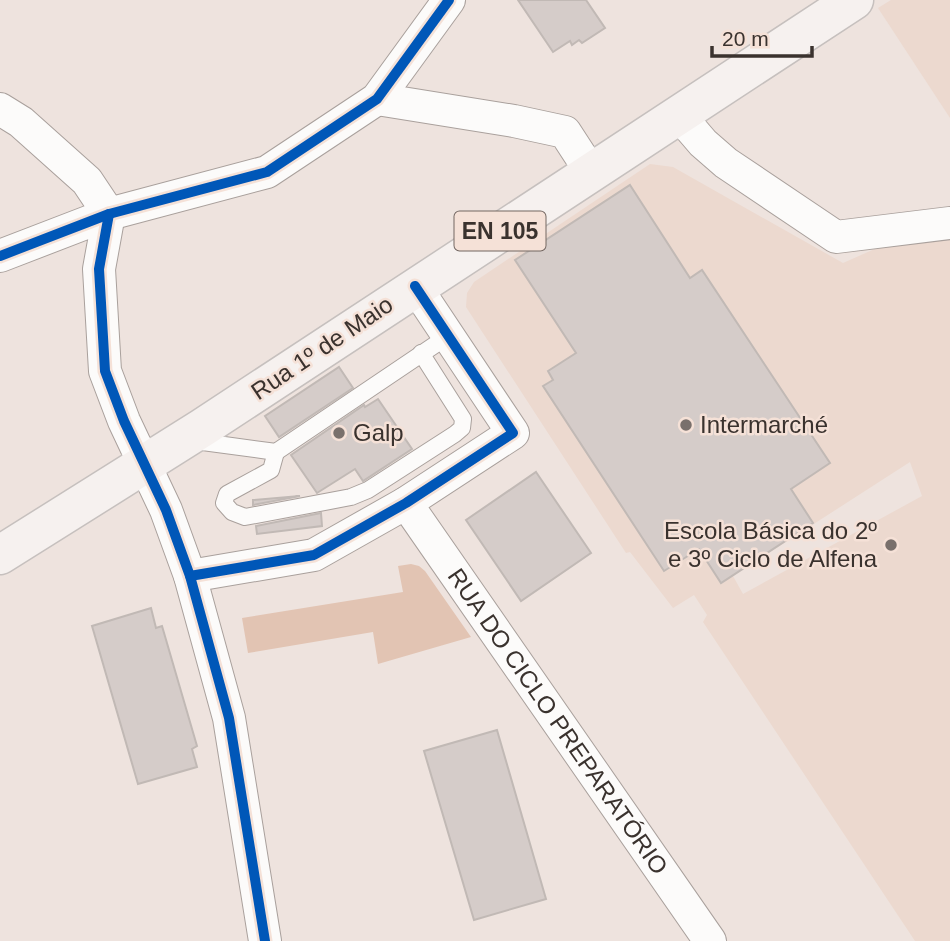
<svg xmlns="http://www.w3.org/2000/svg" width="950" height="941" font-family="Helvetica,sans-serif">
<rect width="100%" height="100%" fill="#eee3de"/>
<g fill="#ecd9cf" fill-rule="evenodd">
<path d="M891,0H950V118L878,8Z"/>
<path d="M650,164L673,167L843,263L886,244L950,233V941H915L703,622L707,615L694,595L673,608L630,552L626,553L466,307L467,293L474,282ZM910,462L922,496L743,594L733,576Z"/>
</g>
<path fill="#e2c4b3" d="M411,564L419,566L425,571L471,637L378,664L373,632L248,653L242,618L403,592L398,566Z"/>
<g fill="#d5ccc9" stroke="#c1b9b5" stroke-width="2">
<path d="M518,0H586L605,28L582,43L579,40L572,45L570,41L553,52Z"/>
<path d="M630,185L690,278L702,270L830,463L791,489L813,523L721,583L699,549L664,571L543,386L553,380L548,371L576,353L515,260Z"/>
<path d="M339,367L353,388L279,437L265,416Z"/>
<path d="M378,399L412,449L363,481L355,469L317,493L291,455L364,405L365,407Z"/>
<path d="M536,472L591,553L521,601L466,520Z"/>
<path d="M300,496L253,505V500Z"/>
<path d="M321,513L322,526L257,534L256,526Z"/>
<path d="M151,608L156,628L162,626L197,746L192,749L197,767L138,784L92,626Z"/>
<path d="M497,730L546,899L474,920L424,751Z"/>
</g>
<g fill="none" stroke-linecap="round" stroke-linejoin="round">
<defs>
<g id="lane">
<path d="M195,441L276,452L448,336"/>
<path d="M276,452L271,470L227,494L224,503L232,512L245,517L351,497L368,490L455,434L462,428L463,419L421,353"/>
</g>
<g id="street">
<path d="M377,99L514,121L565,132L591,172"/>
<path d="M0,109L21,122L87,181L109,214"/>
<path d="M679,115L703,143L726,163L836,237L950,223"/>
<path d="M109,214L99,269L105,371L124,421L166,510L190,576L229,718L265,941"/>
<path d="M0,256L109,214L267,172L377,99L449,0"/>
<path id="s1" d="M406,503L710,941"/>
<path d="M190,576L314,555L406,503L513,433L415,286"/>
</g>
<path id="primary" d="M0,555L202,428L854,0"/>
</defs>
<use href="#lane" stroke="#a9a09c" stroke-width="18"/>
<use href="#street" stroke="#a9a09c" stroke-width="34"/>
<use href="#primary" stroke="#c6c0be" stroke-width="41"/>
<use href="#lane" stroke="#fcfbfa" stroke-width="16"/>
<use href="#street" stroke="#fcfbfa" stroke-width="32"/>
<use href="#primary" stroke="#f6f1ef" stroke-width="38"/>
<defs>
<g id="cycleway">
<path d="M109,214L99,269L105,371L124,421L166,510L190,576L229,718L265,941"/>
<path d="M0,256L109,214L267,172L377,99L449,0"/>
<path d="M190,576L314,555L406,503L513,433L415,286"/>
</g>
</defs>
<use href="#cycleway" stroke="#f5e1d7" stroke-width="15"/>
<use href="#cycleway" stroke="#0057b8" stroke-width="10"/>
</g>
<g fill="#79706c" stroke="#f5e1d7" stroke-width="2.5">
<circle cx="686" cy="425" r="7"/>
<circle cx="339" cy="433" r="7"/>
<circle cx="891" cy="545" r="7"/>
</g>
<g text-anchor="middle" stroke-width="5" stroke-linejoin="round" paint-order="stroke">
<rect fill="#f5e1d7" stroke="#726661" stroke-width="2" x="454.5" y="211.5" width="91" height="39" rx="5"/>
<g font-size="23" font-weight="bold" fill="#3a322e">
<text x="500" y="239">EN 105</text>
</g>
<g font-size="24" fill="#3a322e" stroke="#f5e1d7">
<text transform="translate(322 348) rotate(-34)" y="8">Rua 1º de Maio</text>
<text dy="8" stroke="none"><textPath href="#s1" startOffset="266">RUA DO CICLO PREPARATÓRIO</textPath></text>
</g>
<g font-size="24" fill="#3a322e" stroke="#f5e1d7" text-anchor="start">
<text x="700" y="433">Intermarché</text>
<text x="353" y="441">Galp</text>
<text x="877" y="539" text-anchor="end">Escola Básica do 2º<tspan x="877" dy="28">e 3º Ciclo de Alfena</tspan></text>
</g>
</g>
<path d="M712 46v10h100v-10" fill="none" stroke="#3a322e" stroke-width="3.5"/>
<text x="722" y="46" font-size="21" fill="#3a322e" stroke="#f5e1d7" stroke-width="5" paint-order="stroke">20 m</text>
</svg>
